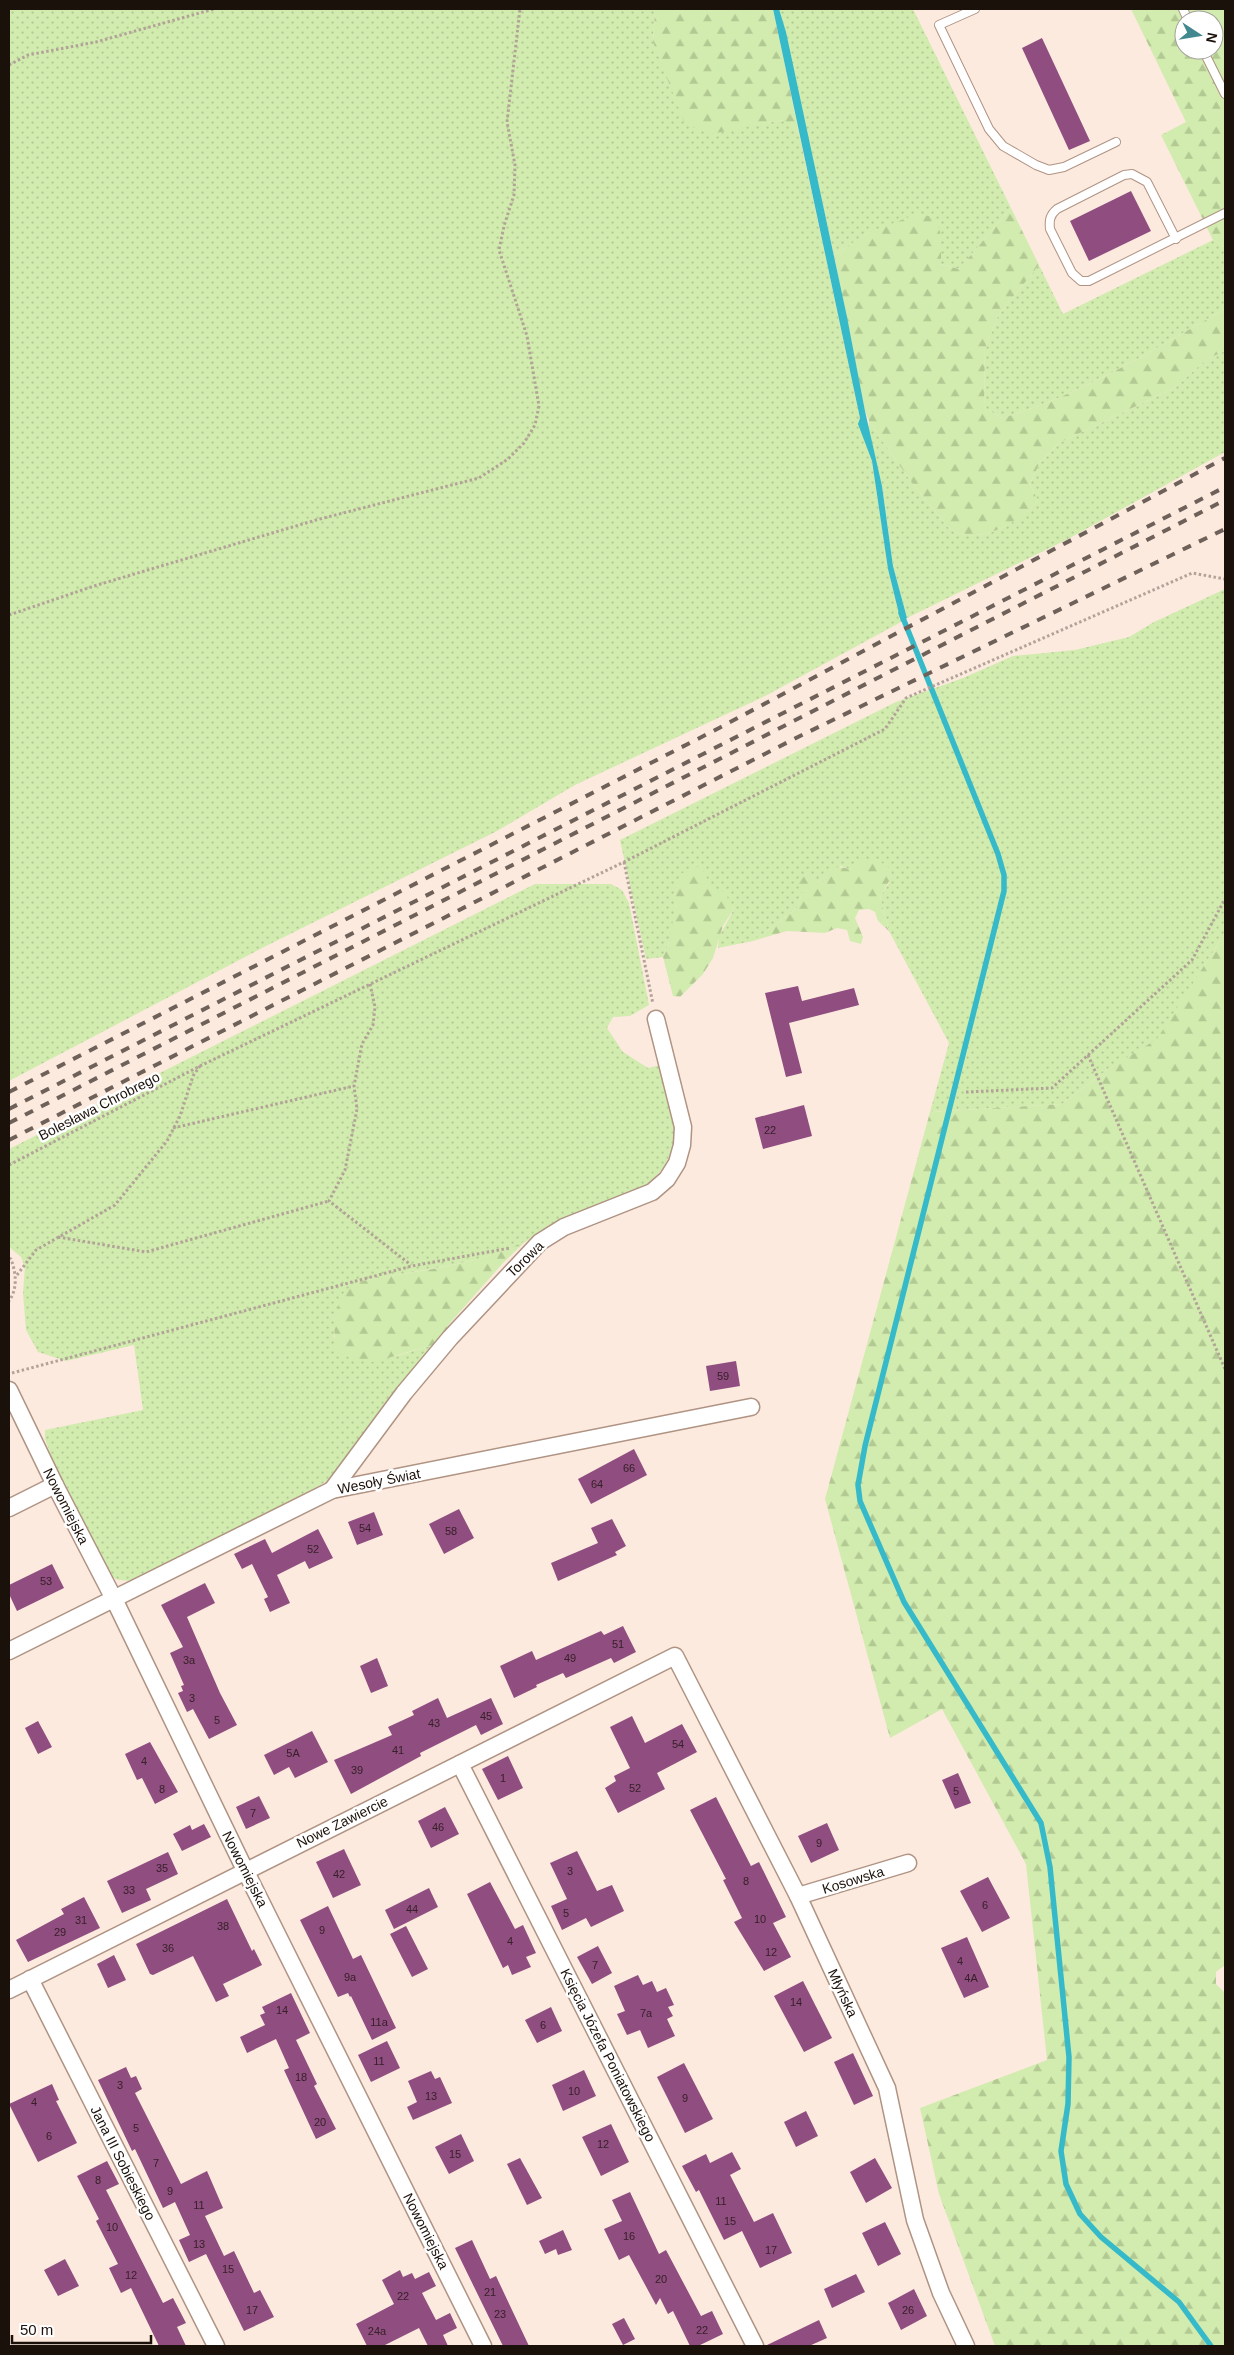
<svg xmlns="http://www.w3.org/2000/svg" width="1234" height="2355" font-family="Arial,sans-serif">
<defs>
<pattern id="grass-dots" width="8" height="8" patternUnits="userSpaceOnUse" patternTransform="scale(1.25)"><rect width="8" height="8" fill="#d1ecae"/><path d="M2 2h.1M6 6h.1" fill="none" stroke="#b3c994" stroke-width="1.8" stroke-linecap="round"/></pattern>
<pattern id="forest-firs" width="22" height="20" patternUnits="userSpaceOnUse" patternTransform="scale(1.25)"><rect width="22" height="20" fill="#d1ecae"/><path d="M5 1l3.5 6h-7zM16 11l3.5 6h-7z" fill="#b3c994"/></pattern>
</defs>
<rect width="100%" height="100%" fill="#fdeadf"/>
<g fill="url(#grass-dots)">
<path d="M9,9H655L653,42L754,125L784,120L799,133L860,418L859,424L872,461L888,569L901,622L767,695L575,785L497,831L264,947L9,1081Z"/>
<path d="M779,9H913L1011,208L959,269L941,264V235L870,232L834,255Z"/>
<path d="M1213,240L1225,247V309C1154,349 1081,396 1001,418L984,407L985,349L998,316L1039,265L1063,314Z"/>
<path d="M1225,351V452L1068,539L907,618L893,566L882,486L868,431L869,421C890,452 910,482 935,511C940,517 946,527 953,531C982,545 1018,522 1038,501L1030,484L1040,462L1059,443L1174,388L1207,359Z"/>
<path d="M1225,589V933L1157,1040L1107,1070L1062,1104L930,1112L949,1043L889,931L880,897L889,883L886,867L876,859L852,870L841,866L823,882L816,881L802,893L797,908L753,941L718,948L719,937L735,907L708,885L677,882C676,907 674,933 663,957L646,959L620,840L896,702L963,678L1013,656L1075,650L1129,637L1154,622Z"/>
<path d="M535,884H611L622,890L629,903L649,1005L630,1016L613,1017L607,1028L623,1052L648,1068L661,1065C670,1097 683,1130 667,1161C649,1197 594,1206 560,1220C542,1228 528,1243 511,1249C463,1266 411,1272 361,1281L346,1291L336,1316L334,1338L396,1356L436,1344L338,1474L317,1487L131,1581L119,1580L111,1577L52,1458L45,1439V1430L143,1410L134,1345L66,1361L38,1352L26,1330L23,1293L25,1267L21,1257L9,1247V1149Z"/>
</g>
<g fill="url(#forest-firs)" fill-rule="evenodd">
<path d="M655,9H773L799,133L783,120L711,134L685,124L653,42Z"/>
<path d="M1131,9H1225V247L1213,240L1161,135L1186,122ZM1184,20H1214V50H1184Z"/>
<path d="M1011,208L1039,265L998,316L985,349L984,407L1001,418C1081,396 1154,349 1225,309V351L1207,359L1174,388L1059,443L1040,462L1030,484L1038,501C1019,522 981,545 953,531C946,527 940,517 935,511C910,482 890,452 869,421L865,411L834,255L870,232L917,214L935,217L941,235V264L959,269Z"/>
<path d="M867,859H876L891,869L892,876L880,897L889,931L878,921L875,912L869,909L859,910L855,918L863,937L861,944L850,941L847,930L837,928L825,933L787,931L753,941L797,908L802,893L797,882L806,875L816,881L823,882V873C834,866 841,866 852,870L859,860Z"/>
<path d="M699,867L706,873L708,885L720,892L726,891L728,900L735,907L723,926L713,958L703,974L680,997L673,996L663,957L668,945L675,910L677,882L681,874L690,868Z"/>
<path d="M1225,933V1965L1216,1972V1984L1225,1993V2346H995L939,2194L920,2108L1047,2060L1026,1864L942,1709L890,1738L825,1499L930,1112L1062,1104L1107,1070L1157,1039Z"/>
<path d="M528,1239L503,1263L450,1323L436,1344L374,1362L355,1360L337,1352C332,1333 334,1309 345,1292C348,1287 357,1284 361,1281C409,1272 488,1264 528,1239Z"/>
</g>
<path fill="#36bac9" d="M773,9H779L786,32L847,317L865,411L882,486L893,566L907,618L901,622L888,569L872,461L858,424L860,418C831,282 802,145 773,9Z"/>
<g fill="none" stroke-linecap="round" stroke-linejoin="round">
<path stroke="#36bac9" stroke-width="5.5" d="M901,613L998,854L1004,875V891L865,1446L858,1485L860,1501L904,1602L1041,1823L1050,1867L1069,2057L1068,2104L1061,2151L1066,2184L1080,2214L1101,2237L1179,2302L1211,2346"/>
</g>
<g fill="#8f4d80">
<path d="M1042,38L1090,141L1069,150L1022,48Z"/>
<path d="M1131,191L1151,231L1089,261L1070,221Z"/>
<path d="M798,986L802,1001L854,988L859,1005L789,1023L802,1073L786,1077L765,993Z"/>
<path d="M804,1105L812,1136L763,1149L755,1118Z"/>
<path d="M736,1361L740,1386L710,1391L706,1366Z"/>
<path d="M634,1449L647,1475L591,1504L578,1479Z"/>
<path d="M459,1509L474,1538L444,1554L429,1524Z"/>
<path d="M374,1512L383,1535L357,1545L348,1522Z"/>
<path d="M612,1519L626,1546L615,1552L617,1555L558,1581L551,1563L598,1543L591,1528Z"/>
<path d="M318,1529L333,1558L309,1569L305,1561L277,1575L290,1603L270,1612L264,1599L268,1597L252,1564L242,1569L234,1554L265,1539L272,1553Z"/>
<path d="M52,1564L64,1588L17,1611L9,1594V1585Z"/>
<path d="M205,1583L215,1603L187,1617L220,1693L237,1725L209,1739L193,1709L187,1712L178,1693L183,1691L181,1686L184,1685L170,1653L183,1647L161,1605Z"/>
<path d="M623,1626L636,1652L614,1663L611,1658L566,1678L563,1673L536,1685L537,1687L514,1698L500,1666L532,1651L536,1660L601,1631L604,1635Z"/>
<path d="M377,1658L388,1686L371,1693L360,1666Z"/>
<path d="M438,1698L447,1718L491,1698L503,1724L481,1735L476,1725L420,1753L421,1756L351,1794L334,1760L392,1735L388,1727L414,1715L412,1711Z"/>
<path d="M632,1716L645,1743L682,1724L697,1752L657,1773L665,1789L618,1813L605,1788L616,1781L614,1776L630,1768L610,1727Z"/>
<path d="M38,1721L52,1747L38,1754L25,1728Z"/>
<path d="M312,1731L328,1762L295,1778L289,1767L274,1775L264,1755Z"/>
<path d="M150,1742L178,1792L155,1804L142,1778L137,1780L125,1754Z"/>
<path d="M508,1756L523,1788L498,1800L482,1769Z"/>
<path d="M958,1773L971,1803L955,1809L942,1780Z"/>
<path d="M259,1796L270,1818L246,1829L236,1807Z"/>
<path d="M716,1797L751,1866L759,1862L786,1917L773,1923L791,1957L764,1971L734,1922L742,1918L723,1880L726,1879L690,1810Z"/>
<path d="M445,1807L459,1834L431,1848L418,1821Z"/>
<path d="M827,1823L839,1850L811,1863L798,1836Z"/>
<path d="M204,1824L211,1837L182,1851L173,1834L190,1825L192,1830Z"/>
<path d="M344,1849L361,1885L333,1898L316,1862Z"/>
<path d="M577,1851L597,1891L612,1885L624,1911L591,1927L586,1918L562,1930L551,1906L567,1899L550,1863Z"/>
<path d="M168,1852L178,1874L146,1889L151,1900L122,1913L107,1881Z"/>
<path d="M988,1877L1010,1918L982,1932L960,1891Z"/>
<path d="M490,1882L515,1929L523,1925L536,1953L526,1957L531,1967L512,1975L508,1965L503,1968L467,1894Z"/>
<path d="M429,1888L438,1907L394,1929L385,1910Z"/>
<path d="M84,1897L100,1928L28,1962L16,1940L64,1914L61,1909Z"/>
<path d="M227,1899L252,1951L254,1949L262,1965L223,1984L229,1996L216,2002L193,1956L153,1975L150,1974L136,1944Z"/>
<path d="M328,1906L353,1959L361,1955L396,2028L372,2040L351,1996L350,1997L348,1993L338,1997L300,1920Z"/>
<path d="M406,1926L428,1969L412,1977L390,1934Z"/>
<path d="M967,1937L989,1987L964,1998L941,1948Z"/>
<path d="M598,1946L612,1973L592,1984L577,1957Z"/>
<path d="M114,1955L126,1980L108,1988L97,1964Z"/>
<path d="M638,1975L643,1985L652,1981L657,1992L666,1988L674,2005L668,2007L673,2016L667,2019L675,2036L648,2048L640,2030L627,2035L617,2014L625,2011L614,1986Z"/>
<path d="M803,1981L832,2038L804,2052L774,1996Z"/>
<path d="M291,1993L310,2033L296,2040L317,2084L314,2086L336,2129L316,2139L284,2070L289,2068L276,2039L247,2053L240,2037L265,2025L260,2015L265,2013L262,2007Z"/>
<path d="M551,2007L562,2031L537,2043L525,2020Z"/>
<path d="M387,2041L400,2068L371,2082L358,2055Z"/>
<path d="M853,2053L873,2096L854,2105L834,2062Z"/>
<path d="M684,2063L713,2119L685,2133L657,2077Z"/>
<path d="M126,2067L131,2078L136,2076L142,2089L135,2093L181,2184L207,2171L223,2208L205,2216L224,2256L234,2251L254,2293L260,2290L274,2317L244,2331L206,2254L189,2262L179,2240L190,2235L175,2202L163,2208L135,2149L132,2151L98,2080Z"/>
<path d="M584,2070L596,2096L563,2111L552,2085Z"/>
<path d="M431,2071L435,2079L440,2077L452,2103L413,2120L407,2107L417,2102L408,2081Z"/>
<path d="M52,2084L59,2100L56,2101L77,2143L38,2162L9,2104Z"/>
<path d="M806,2111L818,2136L796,2147L784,2122Z"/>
<path d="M611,2124L629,2162L601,2176L582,2137Z"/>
<path d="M461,2134L474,2161L449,2174L435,2147Z"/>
<path d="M732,2152L741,2169L730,2175L754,2222L773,2213L792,2253L760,2268L742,2231L724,2240L699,2190L696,2192L682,2166L706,2154L710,2163Z"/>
<path d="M520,2158L542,2198L527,2205L507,2164Z"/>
<path d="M875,2158L892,2188L866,2203L850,2172Z"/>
<path d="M107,2161L119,2184L106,2190L163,2303L173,2298L186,2323L177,2327L186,2346H159L131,2288L121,2293L109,2268L118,2264L96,2221L99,2219L77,2176Z"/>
<path d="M630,2192L659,2254L666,2250L701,2316L712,2311L723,2334L698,2346H690L673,2311L668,2314L660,2298L656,2305L629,2255L619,2260L604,2229L622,2221L612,2200Z"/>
<path d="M885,2222L901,2254L878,2266L862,2233Z"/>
<path d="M563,2230L572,2250L558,2255L556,2249L545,2254L539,2241Z"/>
<path d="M472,2240L490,2279L496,2276L529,2346H503L455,2248Z"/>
<path d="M65,2259L79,2286L58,2296L44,2270Z"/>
<path d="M400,2270L403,2277L412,2273L415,2279L429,2272L436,2286L422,2293L436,2320L450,2313L457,2328L443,2335L448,2346H428L419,2328L383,2346H367L356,2324L394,2304L382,2280Z"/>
<path d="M856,2274L865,2292L832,2308L824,2289Z"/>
<path d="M914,2289L927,2316L901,2330L888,2303Z"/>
<path d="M624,2318L635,2339L623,2345L612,2324Z"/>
<path d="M819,2320L827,2338L809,2346H765Z"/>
</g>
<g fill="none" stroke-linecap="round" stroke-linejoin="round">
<defs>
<g id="lane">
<path d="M975,9L939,25L989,129L1003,146L1036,165L1049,170L1064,167L1116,142"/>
<path d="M1183,9L1188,20"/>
<path d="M1203,50L1225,94"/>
<path d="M1176,239L1147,182L1132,174L1124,175L1057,209C1050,215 1049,220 1050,229L1072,273L1081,281H1089L1225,213"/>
</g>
<g id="street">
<path d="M9,1390L55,1485L114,1599L245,1870L483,2346"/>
<path d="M332,1490L404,1393L450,1338L540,1242L564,1227L652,1192L667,1179L677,1163L682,1145L683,1127L656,1019"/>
<path d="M9,1508L55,1485"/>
<path d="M9,1651L332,1490L751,1407"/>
<path d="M460,1764L755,2346"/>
<path d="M798,1896L908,1863"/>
<path d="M30,1979L216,2346"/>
<path d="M9,1990L675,1656L798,1896L887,2088L915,2220L941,2293L966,2346"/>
</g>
</defs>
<use href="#lane" stroke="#af9383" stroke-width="10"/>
<use href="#street" stroke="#af9383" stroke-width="19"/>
<g stroke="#b2a298" stroke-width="3" stroke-dasharray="2.5 2.5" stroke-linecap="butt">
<path d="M9,65L28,55L96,42L214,9"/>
<path d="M9,615L94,586L316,520L479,478L508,459L524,443L535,425L539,406L527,336L499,250L504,226L514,195L515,165L507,122L520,9"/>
<path d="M624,862L653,1004"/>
<path d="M370,984L375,1007L373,1025L362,1044L354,1086L357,1109L345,1170L329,1201L411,1265"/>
<path d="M1088,1055L1225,1369"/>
<path d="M966,1092L1052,1088L1192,960L1225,899"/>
<path d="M173,1128L354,1086"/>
<path d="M9,1165L200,1066L624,862L885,729L906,698L1192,573L1225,579"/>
<path d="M58,1237L146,1252L329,1201"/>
<path d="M9,1258L11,1259C16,1273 18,1288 9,1301"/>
<path d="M17,1275L36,1250L115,1205L167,1141L180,1116L193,1076L200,1066"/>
<path d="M12,1373L412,1266L510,1248"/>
</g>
<use href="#lane" stroke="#fff" stroke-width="8"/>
<use href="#street" stroke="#fff" stroke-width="16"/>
<g stroke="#6e6159" stroke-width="4" stroke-dasharray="9 9" stroke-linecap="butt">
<path d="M9,1092L721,727L1225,458"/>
<path d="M9,1109L1225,487"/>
<path d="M9,1123L1225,500"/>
<path d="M9,1140L798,737L1225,529"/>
</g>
</g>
<g text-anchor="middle" stroke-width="5" stroke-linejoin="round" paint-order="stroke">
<g font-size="11" fill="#382028">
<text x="770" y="1134">22</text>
<text x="723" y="1380">59</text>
<text x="629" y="1472">66</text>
<text x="597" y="1488">64</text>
<text x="365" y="1532">54</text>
<text x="451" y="1535">58</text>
<text x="313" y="1553">52</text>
<text x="46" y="1585">53</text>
<text x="618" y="1648">51</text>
<text x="570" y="1662">49</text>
<text x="189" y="1664">3a</text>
<text x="192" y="1702">3</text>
<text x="486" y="1720">45</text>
<text x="217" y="1724">5</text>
<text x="434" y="1727">43</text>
<text x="678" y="1748">54</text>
<text x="398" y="1754">41</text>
<text x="293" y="1757">5A</text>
<text x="144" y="1765">4</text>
<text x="357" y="1774">39</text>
<text x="503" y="1782">1</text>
<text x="635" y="1792">52</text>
<text x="162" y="1793">8</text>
<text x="956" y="1795">5</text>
<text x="253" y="1817">7</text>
<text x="438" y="1831">46</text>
<text x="819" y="1847">9</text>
<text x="162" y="1872">35</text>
<text x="570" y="1875">3</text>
<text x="339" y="1878">42</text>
<text x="746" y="1885">8</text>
<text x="129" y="1894">33</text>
<text x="985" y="1909">6</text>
<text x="412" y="1913">44</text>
<text x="566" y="1917">5</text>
<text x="760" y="1923">10</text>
<text x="81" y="1924">31</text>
<text x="223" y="1930">38</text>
<text x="322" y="1934">9</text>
<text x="60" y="1936">29</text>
<text x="510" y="1945">4</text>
<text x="168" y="1952">36</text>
<text x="771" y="1956">12</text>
<text x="960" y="1965">4</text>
<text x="595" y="1969">7</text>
<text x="350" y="1981">9a</text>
<text x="971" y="1982">4A</text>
<text x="796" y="2006">14</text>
<text x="282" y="2014">14</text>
<text x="646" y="2017">7a</text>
<text x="379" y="2026">11a</text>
<text x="543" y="2029">6</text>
<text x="379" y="2065">11</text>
<text x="301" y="2081">18</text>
<text x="120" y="2089">3</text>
<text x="574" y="2095">10</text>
<text x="431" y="2100">13</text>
<text x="685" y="2102">9</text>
<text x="34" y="2106">4</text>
<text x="320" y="2126">20</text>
<text x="136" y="2132">5</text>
<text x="49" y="2140">6</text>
<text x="603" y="2148">12</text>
<text x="455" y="2158">15</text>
<text x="156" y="2167">7</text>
<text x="98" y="2184">8</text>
<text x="170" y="2195">9</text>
<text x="721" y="2205">11</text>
<text x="199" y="2209">11</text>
<text x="730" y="2225">15</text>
<text x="112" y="2231">10</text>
<text x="629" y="2240">16</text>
<text x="199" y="2248">13</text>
<text x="771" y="2254">17</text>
<text x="228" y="2273">15</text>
<text x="131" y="2279">12</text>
<text x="661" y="2283">20</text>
<text x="490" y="2296">21</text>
<text x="403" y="2300">22</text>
<text x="252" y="2314">17</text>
<text x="908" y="2314">26</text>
<text x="500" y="2318">23</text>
<text x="702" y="2334">22</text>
<text x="377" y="2335">24a</text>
</g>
<g font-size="14" fill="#1b110b" stroke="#fff">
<text transform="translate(99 1106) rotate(-27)" y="5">Bolesława Chrobrego</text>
<text transform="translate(525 1259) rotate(-44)" y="5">Torowa</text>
<text transform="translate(379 1481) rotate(-11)" y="5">Wesoły Świat</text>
<text transform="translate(66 1506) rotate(63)" y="5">Nowomiejska</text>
<text transform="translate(342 1822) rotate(-26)" y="5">Nowe Zawiercie</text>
<text transform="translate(245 1869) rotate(63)" y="5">Nowomiejska</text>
<text transform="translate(853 1880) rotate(-17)" y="5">Kosowska</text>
<text transform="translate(843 1993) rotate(65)" y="5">Młyńska</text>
<text transform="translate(608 2055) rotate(63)" y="5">Księcia Józefa Poniatowskiego</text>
<text transform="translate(123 2163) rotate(63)" y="5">Jana III Sobieskiego</text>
<text transform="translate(426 2231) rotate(63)" y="5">Nowomiejska</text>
</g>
</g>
<rect width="1234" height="2355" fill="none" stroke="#1b110b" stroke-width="20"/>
<g transform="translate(1199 35) rotate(102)"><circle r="24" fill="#ffffff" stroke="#a4a09d"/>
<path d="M0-4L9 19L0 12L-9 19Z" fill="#41888f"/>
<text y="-8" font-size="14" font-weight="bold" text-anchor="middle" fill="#1b110b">N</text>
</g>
<path d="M12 2335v8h139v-8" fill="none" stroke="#1b110b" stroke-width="2.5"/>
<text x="20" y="2335" font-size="15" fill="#1b110b" stroke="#ffffff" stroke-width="4" paint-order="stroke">50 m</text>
</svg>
